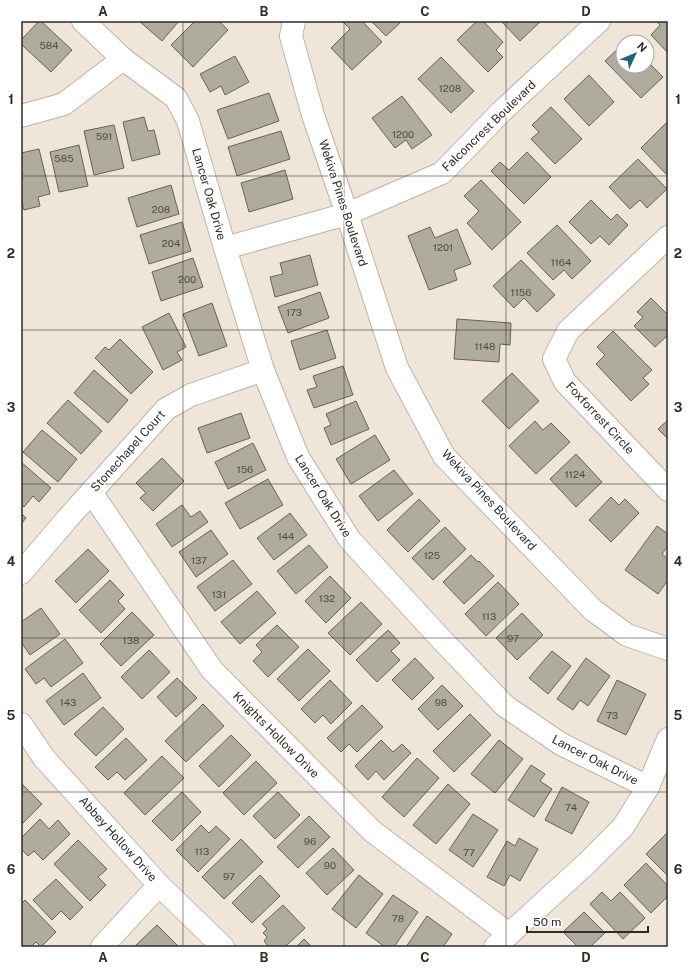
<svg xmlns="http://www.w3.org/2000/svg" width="689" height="968" font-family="'Public Sans',sans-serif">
<rect width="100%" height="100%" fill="#f0e5d9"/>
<g fill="#afac9f" stroke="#666357">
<path d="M39,21H41L72,50L51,72L21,44V40Z"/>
<path d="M139,21H179L162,41Z"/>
<path d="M195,21H219L228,30L193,67L171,45Z"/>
<path d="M342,21H362L382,42L352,70L331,48L350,29Z"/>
<path d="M371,21H402L386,36Z"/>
<path d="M477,21H483L503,42L496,50L503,57L488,72L457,40Z"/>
<path d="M501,21H541L520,41Z"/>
<path d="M656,21H668V53L651,35L660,25Z"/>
<path d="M623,44V66H647V61L663,77L641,98L605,61Z"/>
<path d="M235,56L249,82L225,95L221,86L210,92L200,74Z"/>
<path d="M441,57L474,91L451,113L418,79Z"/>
<path d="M589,75L614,102L589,126L564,99Z"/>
<path d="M269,93L279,121L228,139L217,110Z"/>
<path d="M402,96L432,135L412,149L406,140L395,148L372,118Z"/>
<path d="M551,107L582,139L555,164L531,139L539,132L532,125Z"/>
<path d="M144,117L148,131L154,130L160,154L132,161L123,122Z"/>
<path d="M666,123L668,125V173L667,175L641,148Z"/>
<path d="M114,125L124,168L94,175L84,131Z"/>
<path d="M281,131L290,159L237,176L228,147Z"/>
<path d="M79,145L88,186L59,192L50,152Z"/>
<path d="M39,149L50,194L38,197L40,206L24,210L21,198V153Z"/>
<path d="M527,152L551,177L524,204L491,171L500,162L509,170Z"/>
<path d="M638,159L667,189L647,208L640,200L630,209L609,187Z"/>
<path d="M285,170L293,199L249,212L241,183Z"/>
<path d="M481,180L521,222L492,250L467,223L479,211L464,196Z"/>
<path d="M171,185L179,214L137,227L128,198Z"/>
<path d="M591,200L611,220L617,214L628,225L609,245L600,236L591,244L569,222Z"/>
<path d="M182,222L191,251L149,264L140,235Z"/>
<path d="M557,225L591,261L572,279L564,270L553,280L527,253Z"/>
<path d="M430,227L435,238L457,229L471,264L454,270L457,280L429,290L408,236Z"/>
<path d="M310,255L318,285L275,297L270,277L283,274L280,263Z"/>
<path d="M193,258L203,287L161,301L152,272Z"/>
<path d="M521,260L555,295L537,312L524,298L514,308L493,286Z"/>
<path d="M320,292L329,318L288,333L278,307Z"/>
<path d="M651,298L668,315V335L655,347L634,326L643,317L637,312Z"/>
<path d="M212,303L227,346L199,356L183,314Z"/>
<path d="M169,313L186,347L177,352L182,360L163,370L142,327Z"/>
<path d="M457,319L511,323L510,345L500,344L499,362L454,359Z"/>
<path d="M327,330L336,358L300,370L291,341Z"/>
<path d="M613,331L652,370L643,378L649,384L631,401L596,364L605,355L597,347Z"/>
<path d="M120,339L153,372L131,394L95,358L105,347L109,350Z"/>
<path d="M343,366L353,395L314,408L307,390L317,387L313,376Z"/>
<path d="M94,370L128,400L108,423L74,393Z"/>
<path d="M512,373L539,401L509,429L482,401Z"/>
<path d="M68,400L102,431L81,454L47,423Z"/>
<path d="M356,401L369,429L331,445L324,428L331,425L326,414Z"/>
<path d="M241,413L250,438L207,453L198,428Z"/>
<path d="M668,420V439L658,429Z"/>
<path d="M535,421L543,430L551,423L570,442L536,474L509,446Z"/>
<path d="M42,430L77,459L58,482L23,452Z"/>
<path d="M375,435L390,460L351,484L336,459Z"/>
<path d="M253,443L266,470L228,489L215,462Z"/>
<path d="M576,454L602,482L576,507L550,479Z"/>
<path d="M162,458L184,481L153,511L140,498L146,493L136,483Z"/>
<path d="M21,462L51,488L39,502L33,496L24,507L21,504Z"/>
<path d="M394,470L413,494L378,521L359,496Z"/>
<path d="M268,479L283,505L240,529L225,503Z"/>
<path d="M611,497L619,505L625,499L639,513L611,542L589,520Z"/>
<path d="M419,499L440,521L408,552L387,530Z"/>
<path d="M182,505L191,517L200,511L208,522L172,547L156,524Z"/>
<path d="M21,513L26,518L21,524Z"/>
<path d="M290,513L307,535L274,560L257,538Z"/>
<path d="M657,526L668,534V546L662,554L668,559V580L658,594L625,570Z"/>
<path d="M445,527L466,549L433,580L412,558Z"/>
<path d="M211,530L228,554L196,577L179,552Z"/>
<path d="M309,545L328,567L296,594L277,571Z"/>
<path d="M88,549L109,571L76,603L55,581Z"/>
<path d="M471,555L478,562L479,561L494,576L464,604L443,582Z"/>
<path d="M233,560L252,584L215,611L197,587Z"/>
<path d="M330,576L351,598L326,623L305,601Z"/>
<path d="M110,580L124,595L118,601L125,609L101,633L79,610Z"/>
<path d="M498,582L519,604L486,636L465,614Z"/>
<path d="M257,591L276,613L240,644L221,622Z"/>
<path d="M361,602L382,624L350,655L328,633Z"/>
<path d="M41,608L60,634L30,655L21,642V622Z"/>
<path d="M132,612L154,635L121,666L100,644Z"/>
<path d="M522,613L543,635L517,660L496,638Z"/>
<path d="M277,625L299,647L268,677L253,661L262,652L256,645Z"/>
<path d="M388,630L400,643L391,651L400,660L377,682L356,660Z"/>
<path d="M65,639L83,663L51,687L44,678L36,684L25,669Z"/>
<path d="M308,649L330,671L299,701L277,679Z"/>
<path d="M149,650L170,672L142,699L121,677Z"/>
<path d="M552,651L571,666L548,694L529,678Z"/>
<path d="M415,658L434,678L412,700L392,680Z"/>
<path d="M586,658L610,676L588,706L580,700L573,710L557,699Z"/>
<path d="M83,673L101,698L64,725L46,701Z"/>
<path d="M177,678L197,698L176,717L157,697Z"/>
<path d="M330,680L352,703L331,724L323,715L315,723L301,709Z"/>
<path d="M617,680L646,694L626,735L597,721Z"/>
<path d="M442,685L463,706L438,730L418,709Z"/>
<path d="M203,704L224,726L186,762L165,741Z"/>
<path d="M362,705L383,727L357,752L349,744L341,752L327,738Z"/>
<path d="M103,707L124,729L96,756L74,734Z"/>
<path d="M470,714L491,735L454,772L433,751Z"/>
<path d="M231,735L251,755L219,787L199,766Z"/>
<path d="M126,738L147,760L125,780L117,772L108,780L95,767Z"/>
<path d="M381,740L393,752L402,744L411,753L384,780L376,771L368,780L355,766Z"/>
<path d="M499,740L523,759L495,793L471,774Z"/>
<path d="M162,756L184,778L145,815L124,793Z"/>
<path d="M417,758L439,778L404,817L382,797Z"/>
<path d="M256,761L277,783L244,815L223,793Z"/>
<path d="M531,765L545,774L540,781L552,789L534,817L508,800Z"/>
<path d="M22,784L42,804L21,825V785Z"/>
<path d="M448,784L470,804L436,844L413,825Z"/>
<path d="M562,787L589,802L572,834L545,820Z"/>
<path d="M182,792L201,812L172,841L152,821Z"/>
<path d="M278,792L300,815L275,839L253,816Z"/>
<path d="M473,814L498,830L473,867L449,850Z"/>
<path d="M309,816L330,837L298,868L277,847Z"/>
<path d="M40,819L49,829L58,820L70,834L43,860L34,851L28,856L21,849V838Z"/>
<path d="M201,825L209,833L216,826L230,839L198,872L176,850Z"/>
<path d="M668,832V876L646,854Z"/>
<path d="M519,838L538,849L520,881L510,875L504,886L487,877L507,841L515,846Z"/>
<path d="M241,839L263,862L224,899L202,877Z"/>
<path d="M78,840L107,869L98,877L106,885L90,901L54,864Z"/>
<path d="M333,848L354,870L327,895L306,873Z"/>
<path d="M646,863L668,886V896L651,913L624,885Z"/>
<path d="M260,875L280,896L252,923L232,903Z"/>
<path d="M359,875L383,894L356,928L332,909Z"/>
<path d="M56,879L83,907L70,920L61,911L52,920L33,900Z"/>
<path d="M602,892L611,901L620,892L645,918L623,939L590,904Z"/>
<path d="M393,895L418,912L394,947H385L366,933Z"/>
<path d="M25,900L56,932L41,947L36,942L31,947H25L21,943V904Z"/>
<path d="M283,905L305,928L285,947H269L264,941L267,937L263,933L267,929L262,924Z"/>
<path d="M584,912L605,933L590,947H578L563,932Z"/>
<path d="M427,916L452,934L443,947H406Z"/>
<path d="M157,925L178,946L177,947H134Z"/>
<path d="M304,939L312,947H296Z"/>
</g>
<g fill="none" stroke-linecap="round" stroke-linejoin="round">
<defs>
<g id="minor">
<path d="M83,21L123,59L176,98L188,121L225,248L263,370L298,457L350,540L441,639L505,706L561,744L648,787"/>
<path d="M294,21L291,36L313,115L347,214L397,368L444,456L593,610L627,635L668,649"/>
<path d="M21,116L64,104L123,59"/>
<path d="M668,237L568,331L554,359L565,382L668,490"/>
<path d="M225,248L347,214L442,173L501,112L599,21"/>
<path d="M91,492L212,670L372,831L509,934"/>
<path d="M21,573L68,518L166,409L191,395L263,370"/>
<path d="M21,724L44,758L159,885L223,947"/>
<path d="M102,947L159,885"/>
<path d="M495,947L586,864L623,827L648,787L668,739"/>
</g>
</defs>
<use href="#minor" stroke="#beb4a9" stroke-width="24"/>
<use href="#minor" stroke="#fff" stroke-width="22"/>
</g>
<path fill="none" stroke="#2f2b26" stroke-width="1" stroke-opacity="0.55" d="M183,21V947M344,21V947M506,21V947M21,176H668M21,330H668M21,484H668M21,638H668M21,792H668"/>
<g text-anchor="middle" stroke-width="3" stroke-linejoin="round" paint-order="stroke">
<g font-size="10" fill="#4f4b44">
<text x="49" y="49">584</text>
<text x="450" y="92">1208</text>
<text x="403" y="138">1200</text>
<text x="104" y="140">591</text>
<text x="64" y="162">585</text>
<text x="161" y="213">208</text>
<text x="171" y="247">204</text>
<text x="443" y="251">1201</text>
<text x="561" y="266">1164</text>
<text x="187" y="283">200</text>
<text x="521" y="296">1156</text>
<text x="294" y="316">173</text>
<text x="485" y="350">1148</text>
<text x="245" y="473">156</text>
<text x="575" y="478">1124</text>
<text x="286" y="540">144</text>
<text x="432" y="559">125</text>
<text x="199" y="564">137</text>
<text x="219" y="598">131</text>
<text x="327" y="602">132</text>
<text x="489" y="620">113</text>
<text x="513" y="642">97</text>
<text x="131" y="644">138</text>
<text x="68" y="706">143</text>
<text x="441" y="706">98</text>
<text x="612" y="719">73</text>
<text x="571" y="811">74</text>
<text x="310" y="845">96</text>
<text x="202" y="855">113</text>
<text x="469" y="856">77</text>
<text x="330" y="869">90</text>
<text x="229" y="880">97</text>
<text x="398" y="922">78</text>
</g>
<g font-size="12" fill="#2f2b26" stroke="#fff">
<text transform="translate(489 126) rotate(-44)" y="4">Falconcrest Boulevard</text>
<text transform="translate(209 194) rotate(74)" y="4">Lancer Oak Drive</text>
<text transform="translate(343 203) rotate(72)" y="4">Wekiva Pines Boulevard</text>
<text transform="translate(600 418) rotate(47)" y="4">Foxforrest Circle</text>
<text transform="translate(128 451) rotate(-48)" y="4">Stonechapel Court</text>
<text transform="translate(323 496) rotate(58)" y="4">Lancer Oak Drive</text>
<text transform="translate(489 500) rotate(47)" y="4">Wekiva Pines Boulevard</text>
<text transform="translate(276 735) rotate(45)" y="4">Knights Hollow Drive</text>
<text transform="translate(595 760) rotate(27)" y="4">Lancer Oak Drive</text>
<text transform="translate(118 839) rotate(48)" y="4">Abbey Hollow Drive</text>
</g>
</g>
<rect width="689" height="968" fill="none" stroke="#ffffff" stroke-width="44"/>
<g transform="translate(635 54) rotate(46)"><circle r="19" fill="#ffffff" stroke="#acaaa8"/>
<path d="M0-3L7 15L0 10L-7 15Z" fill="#1b686d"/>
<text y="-6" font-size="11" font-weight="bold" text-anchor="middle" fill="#2f2b26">N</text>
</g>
<path d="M527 926v6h121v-6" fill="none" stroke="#2f2b26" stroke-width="2"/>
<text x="533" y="926" font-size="12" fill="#2f2b26" stroke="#ffffff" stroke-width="3" paint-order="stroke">50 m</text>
<rect x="22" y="22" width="645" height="924" fill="none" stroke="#2f2b26" stroke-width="1.5"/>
<g font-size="13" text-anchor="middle" font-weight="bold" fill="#2f2b26">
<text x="103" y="16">A</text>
<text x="264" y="16">B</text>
<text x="425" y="16">C</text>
<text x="586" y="16">D</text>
<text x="11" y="104">1</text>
<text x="678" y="104">1</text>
<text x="11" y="258">2</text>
<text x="678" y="258">2</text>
<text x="11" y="412">3</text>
<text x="678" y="412">3</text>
<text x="11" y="566">4</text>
<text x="678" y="566">4</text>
<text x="11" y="720">5</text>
<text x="678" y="720">5</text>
<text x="11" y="874">6</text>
<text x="678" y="874">6</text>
<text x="103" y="962">A</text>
<text x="264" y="962">B</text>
<text x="425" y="962">C</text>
<text x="586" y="962">D</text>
</g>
</svg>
